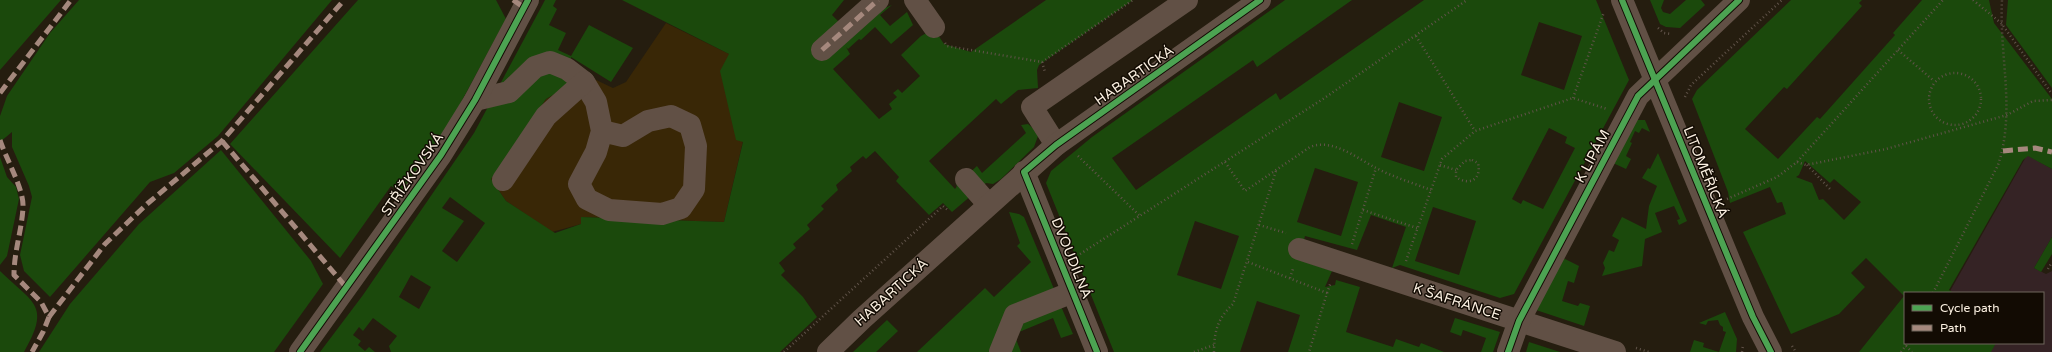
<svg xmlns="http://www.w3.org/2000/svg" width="2052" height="352" font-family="'Varela Round',sans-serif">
<rect width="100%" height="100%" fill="#251d0f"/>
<path fill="#392706" d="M666,23L729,54L743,141L724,222L581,217V224L552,232L506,201L491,179L546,99L565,88L573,69L613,88L626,82Z"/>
<path fill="#352325" d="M2027,155L2052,169V237L2034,268L2046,274L2052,271V352H1917L1921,343H2043V293H1949Z"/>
<g fill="#1b490c" fill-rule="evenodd">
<path d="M0,0H61L0,70Z"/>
<path d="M79,0H332L218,136L174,173L150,182L50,297L24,271L20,255L32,197L29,186L12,147V132L0,142V116L7,96L50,33Z"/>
<path d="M358,0H496L506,19L446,130L403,193L391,186L340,258L230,144Z"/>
<path d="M545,0H556L553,6L557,9L549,25L566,33L558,50L571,56L589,25L633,48L611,82L571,57L573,76L565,88L546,99L491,179L506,201L555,233L581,224V217L724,222L743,142L736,140L720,71L729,54L622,0H844L832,15L838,21L835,29L892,5L880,15L890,26L907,12L913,25L891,44L875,27L861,40L859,39L848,49L846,47L850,54L833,69L879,119L892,109L889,104L897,97L893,93L898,89L902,93L920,76L901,55L921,36L934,29L944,44L971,52L1046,0H1133L1039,65L1037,70L1038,88L1018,90L1001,104L996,99L929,161L955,189L957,186L956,185L977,166L982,173L1026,133L1021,125L1028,124L1035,130L1038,136L1034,147L1001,179L993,184L986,183L952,212L943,203L929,215L896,181L899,177L875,151L866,159L863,156L850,167L852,171L836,185L838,190L821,206L824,209L807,225L810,229L793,244L796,248L779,263L785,271L781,275L803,297L817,317L780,352H391L389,346L397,336L373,318L363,331L359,327L353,335L361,341L358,345L365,351L369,347L375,352H320L363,295L474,133ZM450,197L485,223L457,262L442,251L464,221L442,208ZM411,275L431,287L419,309L399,297Z"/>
<path d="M1285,0H1352L1257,67L1253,60L1112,158L1136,190L1276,93L1280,100L1424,0H1596L1629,80L1514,294L1500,298L1400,265L1392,268L1406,227L1371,215L1357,250L1305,236L1299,260L1332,271L1325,287L1335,285L1336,280L1360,287L1346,332L1393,347L1396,339L1419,347L1421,343L1444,352H1288L1300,315L1257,301L1240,352H1114L1046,183L1051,171L1092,137ZM1539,22L1582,36L1564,90L1521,75ZM1399,102L1442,117L1424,171L1381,157ZM1549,128L1567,137L1565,143L1575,148L1543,209L1523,200L1521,204L1512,199ZM1315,168L1358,182L1341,236L1297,222ZM1433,207L1476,221L1459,275L1415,261ZM1195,221L1239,236L1221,289L1177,275Z"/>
<path d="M1650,0H1664L1661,8L1663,12L1670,14L1686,0H1701L1705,5L1680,28L1666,27L1660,24Z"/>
<path d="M1791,0H1862L1859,3L1862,6L1787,89L1784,87L1745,129L1778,159L1817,117L1820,119L1895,35L1893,33L1922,0H1989L1994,23L2052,99V169L2028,156L2023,160L1949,290L1954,293H1905V343H1996L1991,352H1859L1904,296L1866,258L1851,273L1865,287L1839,314L1791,334L1743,232L1786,214L1782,202L1777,203L1770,187L1730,203L1728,192L1692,99L1697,90ZM1805,161L1830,183L1834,179L1861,202L1844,220L1823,199L1819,200L1812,183L1796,177L1799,175Z"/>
<path d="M2008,0H2052V88L2006,25Z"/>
<path d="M1635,120H1645L1650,132L1642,128L1639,133L1635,131L1630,142L1632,143L1626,156L1631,159L1626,169L1613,163Z"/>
<path d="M221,150L311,261L323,284L274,352H39L70,304L139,224Z"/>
<path d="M1658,153L1687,221L1679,225L1677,220L1680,219L1674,206L1655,213L1662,232L1645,239L1642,266L1602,276L1605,268L1603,263L1609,250L1614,252L1619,240L1612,236L1622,217L1646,229L1649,206L1657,186L1642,178L1648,168L1650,169Z"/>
<path d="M0,157L7,177L16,187L19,199L7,256L0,265Z"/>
<path d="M1009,212L1019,214L1024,217L1054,289L993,352H917L985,288L994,297L1031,262L1017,246L1020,243Z"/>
<path d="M2052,237V254L2041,272L2034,268Z"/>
<path d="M1563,258L1579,266L1574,283L1568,281L1562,301L1578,306L1580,303L1590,306L1584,326L1536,310Z"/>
<path d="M0,271C34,304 51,305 24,352H0Z"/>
<path d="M1060,304L1073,334L1061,338L1053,318L1014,334L1021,352H1007C1020,315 1026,318 1060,304Z"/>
<path d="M1725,312L1737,339L1736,352H1719L1726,332L1723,331V327L1720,325L1718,320L1708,321L1706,325L1699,323Z"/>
<path d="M1455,318L1500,332L1493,352H1481L1486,338L1463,330L1461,336L1450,332Z"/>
<path d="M887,320L898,331L876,352H853Z"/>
<path d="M1694,340L1704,343L1703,347L1719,352H1690Z"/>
<path d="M1529,342L1560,352H1526Z"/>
</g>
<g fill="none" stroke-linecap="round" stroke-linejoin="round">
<g stroke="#605349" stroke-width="2.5" stroke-dasharray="1 3" stroke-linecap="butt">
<path d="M1973,0L2001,23L2052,94"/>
<path d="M1658,28L1664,33L1671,34"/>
<path d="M1416,36L1475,131"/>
<path d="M945,43L947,46L1042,62L1045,72"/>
<path d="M1898,50L1934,81"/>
<path d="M1042,62L1133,0"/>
<circle cx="1955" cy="99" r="26"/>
<path d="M1685,97L1691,85L1782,0"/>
<path d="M1573,98L1604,12"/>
<path d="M1078,156L1139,215"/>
<path d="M1472,160L1478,163C1482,180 1469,186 1456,177V170L1465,161Z"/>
<path d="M1225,162L1245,191L1310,147C1332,138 1357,158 1376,168C1393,177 1413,183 1431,190"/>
<path d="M1797,162L1806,165L1886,149L2007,115L2033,101L2052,100"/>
<path d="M1440,165L1456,170"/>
<path d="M1807,165L1831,190"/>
<path d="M1727,199L1777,177L1797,162L1943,0"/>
<path d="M1363,210L1417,228"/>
<path d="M1259,225L1286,233"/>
<path d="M1352,244L1376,168"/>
<path d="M1080,254L1323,99L1467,0"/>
<path d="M1406,261L1442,159L1475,131L1573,98L1607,109"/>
<path d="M1248,262L1327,293L1309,352"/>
<path d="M2048,269L2052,262"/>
<path d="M1290,278L1293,269"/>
<path d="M1327,293L1331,282"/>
<path d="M1933,293L1998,165C2016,112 1999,55 2002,0"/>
<path d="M1792,346L1796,352"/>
<path d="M1906,346L1912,352"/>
<path d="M1636,348L1649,352"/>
<path d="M784,352L943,206L949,211"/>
<path d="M1194,352L1214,345"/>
<path d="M1214,352C1214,331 1218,318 1233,304L1276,171"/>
<path d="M1742,352L1743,345"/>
<path d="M1901,352L1908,343"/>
</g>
<g stroke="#615045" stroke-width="22">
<path d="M915,0L934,27"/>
<path d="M1622,0L1728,257L1753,317L1771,352"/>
<path d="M822,50L878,0"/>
<path d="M475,100L509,92L535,67L550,62L567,69L584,82L596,102L602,131L596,152L579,184L587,199L609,210L662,214L681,208L694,189L696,146L690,125L671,116L648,121L623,136L602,131"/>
<path d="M1056,145L1032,107L1187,0"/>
<path d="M1024,172L1097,352"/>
<path d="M966,179L988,204"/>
<path d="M503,180L546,116L584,82"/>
<path d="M1299,249L1615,352"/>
<path d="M300,352L441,155L475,100L528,0"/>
<path d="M828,352L862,319L1056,145L1260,0"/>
<path d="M1000,352L1015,315L1073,292"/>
<path d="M1508,352L1519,321L1638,96L1739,0"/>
</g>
<g stroke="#a5887d" stroke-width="5" stroke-dasharray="10 5" stroke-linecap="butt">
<path d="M513,0L525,8"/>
<path d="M822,50L878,0"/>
<path d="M0,93L71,0"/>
<path d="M0,140C6,159 24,189 23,207C22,230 14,251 14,275L41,302L49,317L43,332L32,352"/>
<path d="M222,141L346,287"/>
<path d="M2003,151L2035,148L2052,152"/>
<path d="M49,317L105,244L147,204L222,141L344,0"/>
</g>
<defs>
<g id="cycleway">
<path d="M1622,0L1728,257L1753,317L1771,352"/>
<path d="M300,352L441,155L475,100L528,0"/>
<path d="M1097,352L1024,172L1056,145L1260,0"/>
<path d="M1508,352L1519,321L1638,96L1739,0"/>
</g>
</defs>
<use href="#cycleway" stroke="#120b03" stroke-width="8"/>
<use href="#cycleway" stroke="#4ca352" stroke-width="6"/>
</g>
<g text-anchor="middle" stroke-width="3" stroke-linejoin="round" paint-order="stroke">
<g font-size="14" fill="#fbf0e1" stroke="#120b03">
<text transform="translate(1134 75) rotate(-35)" y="5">HABARTICKÁ</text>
<text transform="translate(1592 156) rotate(-62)" y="5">K LIPÁM</text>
<text transform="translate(1706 172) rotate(68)" y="5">LITOMĚŘICKÁ</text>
<text transform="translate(412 174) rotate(-55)" y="5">STŘÍŽKOVSKÁ</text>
<text transform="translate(1072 258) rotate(68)" y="5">DVOUDÍLNÁ</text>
<text transform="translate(891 292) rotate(-42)" y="5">HABARTICKÁ</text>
<text transform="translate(1457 301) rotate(18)" y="5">K ŠAFRÁNCE</text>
</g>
</g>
<rect x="1904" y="292" width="140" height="52" fill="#120b03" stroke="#6f675c"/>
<rect x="1912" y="305" width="20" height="6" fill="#4ca352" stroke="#6f675c"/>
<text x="1940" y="312" font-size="12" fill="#fbf0e1">Cycle path</text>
<rect x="1912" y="325" width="20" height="6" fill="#a5887d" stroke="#6f675c"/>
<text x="1940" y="332" font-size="12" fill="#fbf0e1">Path</text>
</svg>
